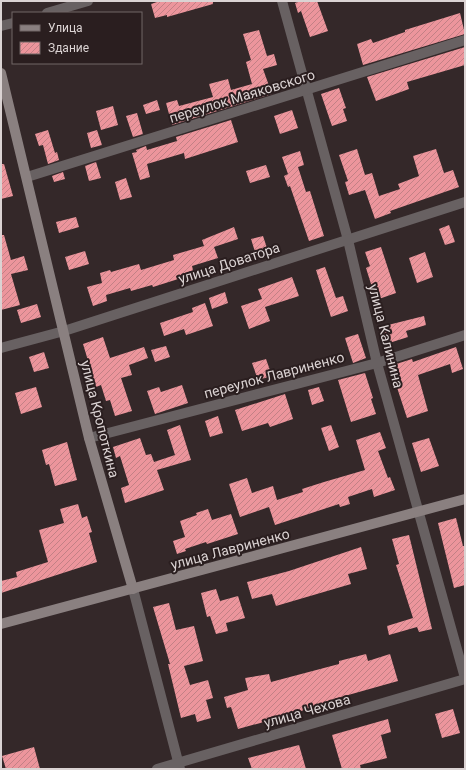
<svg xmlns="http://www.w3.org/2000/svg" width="466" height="770" font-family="Roboto,sans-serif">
<defs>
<pattern id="building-hatch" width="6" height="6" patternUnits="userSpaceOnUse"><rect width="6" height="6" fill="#ec959c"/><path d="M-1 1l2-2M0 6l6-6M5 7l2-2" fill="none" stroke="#c28085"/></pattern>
</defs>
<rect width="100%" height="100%" fill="#342829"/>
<g fill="url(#building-hatch)">
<path d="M160,1H213V4L167,17V15L155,18L151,4Z"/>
<path d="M300,1H317L328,31L310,37L301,11L298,13L295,3Z"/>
<path d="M460,13L465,34L363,65L357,44L371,39L373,43L405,32V30Z"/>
<path d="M259,30L267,56L274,54L277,65L263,69L272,94L172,125L166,103L177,100L179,106L213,97L209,84L228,79L231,90L252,84L246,62L251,60L243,34Z"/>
<path d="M465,47V65L407,82L409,89L376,101L367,77Z"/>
<path d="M339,88L346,108L343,109L347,121L332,126L321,94Z"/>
<path d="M157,100L160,110L146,114L143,105Z"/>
<path d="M113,106L118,125L101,130L96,111Z"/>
<path d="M292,110L298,128L280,134L274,116Z"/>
<path d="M137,113L143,134L133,137L126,116Z"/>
<path d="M231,120L238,142L185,159L184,153L147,164L150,177L140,180L132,153L137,152L136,150L146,146L147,150L177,141L176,137Z"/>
<path d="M48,130L55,153L57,152L59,160L48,164L43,145L39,146L35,134Z"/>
<path d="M97,130L102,145L91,148L87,133Z"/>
<path d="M357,149L365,175L372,173L379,196L400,189L398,184L419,176L413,156L436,149L444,173L453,170L459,187L390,211L391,213L375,219L365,190L349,195L345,182L348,181L339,155Z"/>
<path d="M300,151L304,165L298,167L306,192L310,191L324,236L309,241L290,186L288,187L284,176L288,174L282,157Z"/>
<path d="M96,162L101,178L89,181L85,166Z"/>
<path d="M1,164H4L13,196L1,199Z"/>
<path d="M266,165L270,177L250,183L246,171Z"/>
<path d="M63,172L65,179L54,182L52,176Z"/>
<path d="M126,178L132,197L120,200L115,182Z"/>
<path d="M76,217L79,227L59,233L56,222Z"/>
<path d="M449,225L455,242L445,245L439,229Z"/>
<path d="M234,227L238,239L214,247L218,258L192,266L194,274L153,287L152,285L131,291L130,288L106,295L107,301L93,306L87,287L102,283L100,273L110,270L111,272L139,264L141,270L174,260L173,255L204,246L202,240Z"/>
<path d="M1,235H4L11,260L24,256L28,270L11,274L20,305L1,310Z"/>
<path d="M263,236L268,251L256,255L251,239Z"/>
<path d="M381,247L396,293L376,300L366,268L370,266L365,252Z"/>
<path d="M85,251L89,264L69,270L65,257Z"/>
<path d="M425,252L433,277L417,283L409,258Z"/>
<path d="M325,267L336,298L343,296L348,311L331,317L316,270Z"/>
<path d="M292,277L299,296L265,307L270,321L249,329L241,306L262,299L258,289Z"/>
<path d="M225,292L228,303L212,309L209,298Z"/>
<path d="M205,303L213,326L186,335L184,329L164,336L160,323L193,312L192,308Z"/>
<path d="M37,304L41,317L21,323L17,310Z"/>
<path d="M424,316L426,325L406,331L408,337L386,344L380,327Z"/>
<path d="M358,334L366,358L353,363L345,338Z"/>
<path d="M103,337L110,358L144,347L148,358L129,365L132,375L121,378L132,411L115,416L110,400L106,401L101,385L96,387L83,344Z"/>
<path d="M166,346L170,357L155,362L151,350Z"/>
<path d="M456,347L463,369L452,373L450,364L418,375L428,411L407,418L390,366L412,359L413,362Z"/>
<path d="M44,352L49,368L34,372L29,357Z"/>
<path d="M266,359L272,376L258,380L252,363Z"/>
<path d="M365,373L373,398L371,399L376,414L351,422L338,380Z"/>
<path d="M182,385L188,403L155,414L147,391L159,387L161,392Z"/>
<path d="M36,387L42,407L21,414L15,393Z"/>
<path d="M319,387L324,401L312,405L308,390Z"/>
<path d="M285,394L293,419L270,427L268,423L242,431L235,410Z"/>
<path d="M218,416L223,433L210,437L205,421Z"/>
<path d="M180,425L191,460L157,470L164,490L125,503L121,488L129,485L120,456L116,458L113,447L140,438L146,455L151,454L154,462L175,455L167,430Z"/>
<path d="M331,425L339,447L329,451L321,428Z"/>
<path d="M380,432L386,448L378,451L388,478L390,477L395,490L374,497L372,489L348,497L350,504L340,507L339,504L275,525L269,507L240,517L229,484L247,478L252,493L273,486L277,500L303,492L302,489L324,482L365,470L356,440Z"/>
<path d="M429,438L439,466L421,472L412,443Z"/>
<path d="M67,442L77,480L55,486L49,464L46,465L42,450Z"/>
<path d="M78,504L82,518L87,516L92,532L89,533L97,562L1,593V581L17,577L16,572L48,562L39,530L64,523L60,509Z"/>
<path d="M208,509L212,520L231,514L238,534L207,544L206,542L185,549L186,551L177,554L173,541L185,537L180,521L197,515L196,513Z"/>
<path d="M456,518L463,546H465V585L454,588L438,523Z"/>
<path d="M409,535L432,629L419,632L417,627L389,635L387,626L413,618L396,565L399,564L392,539Z"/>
<path d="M361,547L367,569L348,574L351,584L276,606L272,594L252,599L247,582L289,571Z"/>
<path d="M216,589L220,601L238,596L245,618L226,623L228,631L216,634L210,616L207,617L201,593Z"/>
<path d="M169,603L176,630L194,626L203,661L184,666L190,685L208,680L213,698L206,700L211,718L197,722L195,714L181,718L168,664H170L153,607Z"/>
<path d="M366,654L368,661L390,654L398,681L334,699L293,714L238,729L231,707L227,708L224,697L248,690L245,678L269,674L271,682L339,664V661Z"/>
<path d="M453,709L460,733L442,738L435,714Z"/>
<path d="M388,719L391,732L381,735L387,758L360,765L361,769H342L332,735Z"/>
<path d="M299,745L306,769H252L248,758Z"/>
<path d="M34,747L40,769H6L2,756Z"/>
</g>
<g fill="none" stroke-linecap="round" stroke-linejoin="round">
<g stroke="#686162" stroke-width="10">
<path d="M282,1L348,240L377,363L465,678"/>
<path d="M47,13L88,1"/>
<path d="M1,26L13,23"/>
<path d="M27,177L465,40"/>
<path d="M1,348L64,331L465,202"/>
<path d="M89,438L377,363L465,335"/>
<path d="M133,589L180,769"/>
<path d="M157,769L465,679"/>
</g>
<g stroke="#8a8080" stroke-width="10">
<path d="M1,73L89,438L133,589"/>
<path d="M1,624L465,499"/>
</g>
</g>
<g text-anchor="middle" stroke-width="4" stroke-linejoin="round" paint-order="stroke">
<g font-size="14" fill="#dbd3d3" stroke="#2a1e1f">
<text transform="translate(242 96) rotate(-17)" y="5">переулок Маяковского</text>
<text transform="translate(229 263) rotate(-18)" y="5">улица Доватора</text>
<text transform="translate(386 336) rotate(76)" y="5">улица Калинина</text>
<text transform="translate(274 375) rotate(-15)" y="5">переулок Лавриненко</text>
<text transform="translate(100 419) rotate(76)" y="5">улица Кропоткина</text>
<text transform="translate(230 549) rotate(-15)" y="5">улица Лавриненко</text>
<text transform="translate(307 711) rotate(-16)" y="5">улица Чехова</text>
</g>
</g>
<rect width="466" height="770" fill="none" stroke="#dbd3d3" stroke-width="4"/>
<rect x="12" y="12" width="130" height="52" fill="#2a1e1f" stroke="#716667"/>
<rect x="20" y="25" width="20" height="6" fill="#8a8080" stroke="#716667"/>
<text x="48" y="32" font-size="12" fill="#dbd3d3">Улица</text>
<rect x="20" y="42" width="20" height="12" fill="url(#building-hatch)" stroke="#716667"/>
<text x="48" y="52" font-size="12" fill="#dbd3d3">Здание</text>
</svg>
